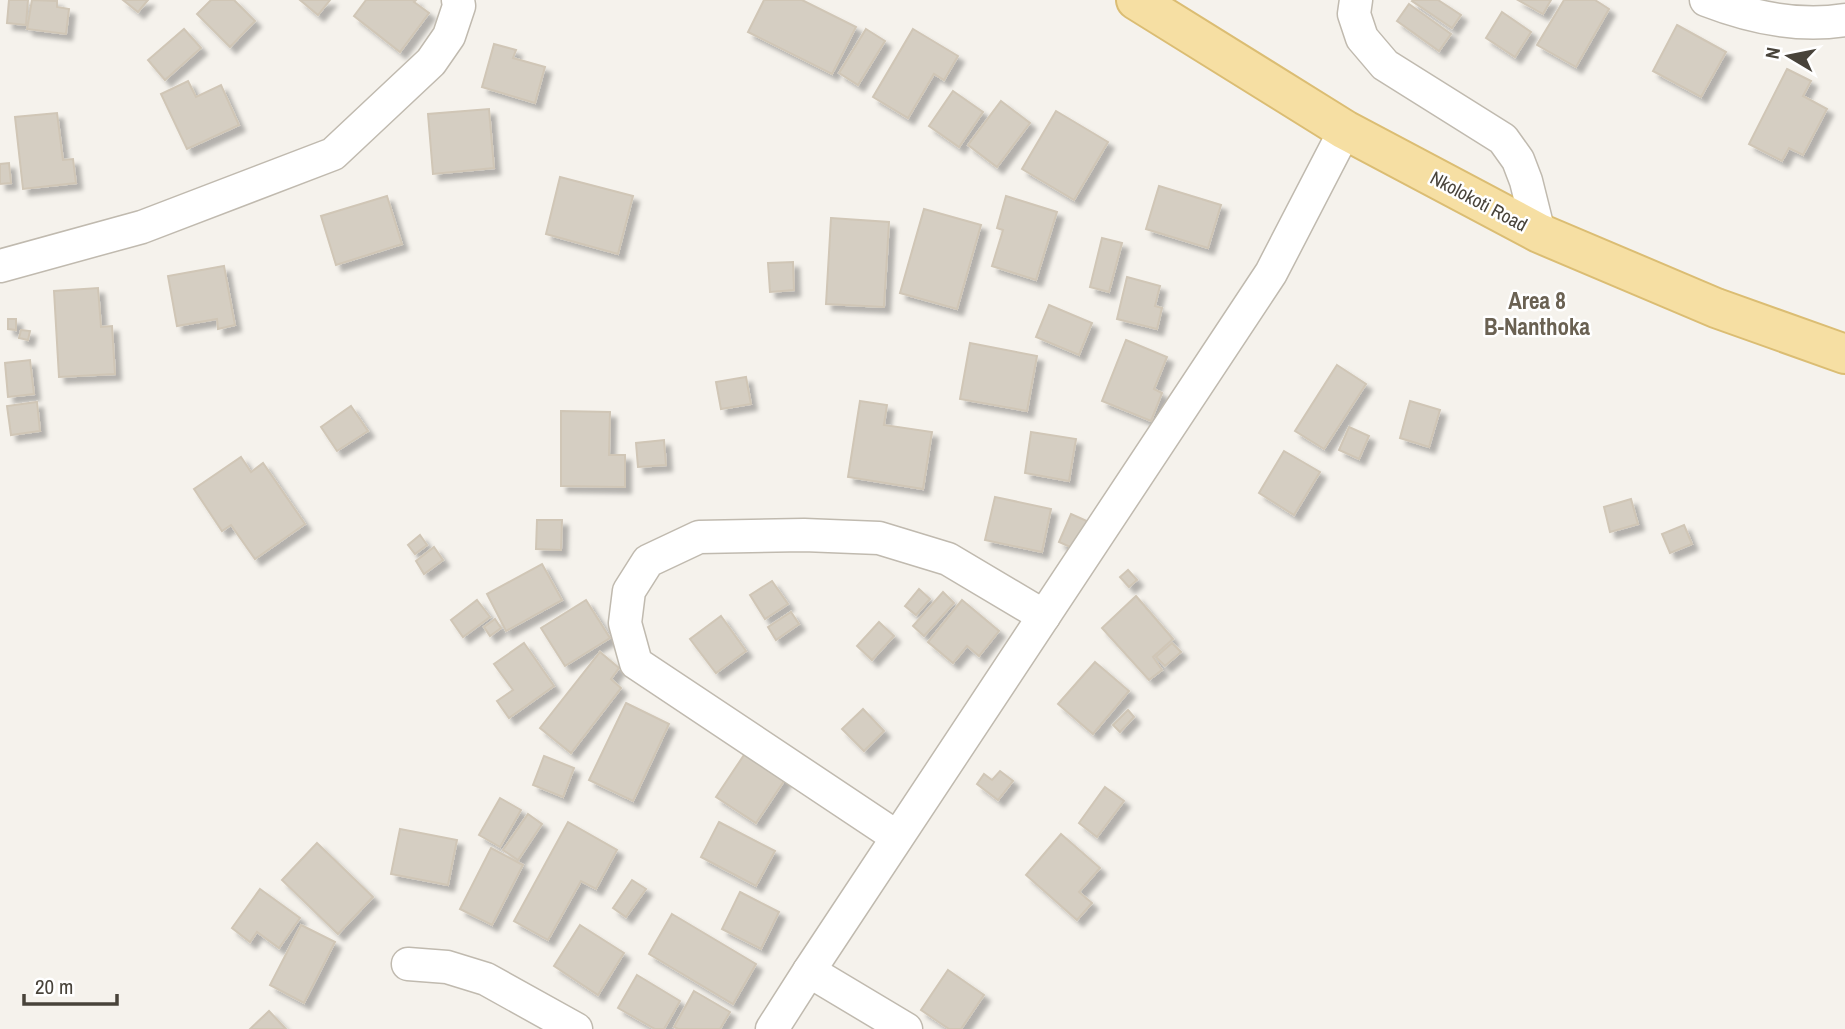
<svg xmlns="http://www.w3.org/2000/svg" width="1845" height="1029" font-family="'Archivo Narrow',sans-serif">
<defs>
<filter id="shadow"><feDropShadow dx="6" dy="6" stdDeviation="2" flood-color="#0004"/></filter>
</defs>
<rect width="100%" height="100%" fill="#f5f2ec"/>
<g fill="#d5cec2" stroke="#d0c6b6" stroke-width="2" filter="url(#shadow)">
<path d="M9,0H28L26,25L7,23Z"/>
<path d="M32,0L57,1V7L69,9L66,34L27,29Z"/>
<path d="M123,0H148L138,12Z"/>
<path d="M211,0H234L255,21L230,47L197,14Z"/>
<path d="M300,0H330L318,15Z"/>
<path d="M366,0H416L414,2L429,13L400,52L354,16Z"/>
<path d="M764,0H802L856,27L832,74L748,32Z"/>
<path d="M1413,0H1438L1461,15L1452,28L1412,1Z"/>
<path d="M1518,0H1551L1543,14Z"/>
<path d="M1564,0H1595L1609,9L1576,67L1537,45Z"/>
<path d="M1409,4L1451,34L1439,51L1397,21Z"/>
<path d="M1502,12L1531,32L1515,57L1486,38Z"/>
<path d="M1677,25L1726,52L1701,97L1653,71Z"/>
<path d="M184,29L201,48L165,80L148,60Z"/>
<path d="M866,29L885,41L858,85L839,73Z"/>
<path d="M913,29L958,56L944,80L934,74L908,118L873,97Z"/>
<path d="M494,44L516,50L513,58L545,67L535,103L482,87Z"/>
<path d="M1787,69L1811,81L1803,96L1827,109L1803,155L1789,148L1782,161L1749,144Z"/>
<path d="M188,81L196,97L221,85L239,125L187,149L161,94Z"/>
<path d="M953,91L983,112L959,147L929,126Z"/>
<path d="M1001,101L1030,123L997,167L968,145Z"/>
<path d="M489,109L494,168L433,174L428,114Z"/>
<path d="M1056,111L1108,142L1074,200L1022,169Z"/>
<path d="M57,113L63,160L73,159L76,183L23,189L15,117Z"/>
<path d="M9,163L11,183L0,184V164Z"/>
<path d="M560,177L633,196L618,254L546,234Z"/>
<path d="M1159,186L1221,205L1208,248L1146,229Z"/>
<path d="M387,196L402,244L336,265L321,216Z"/>
<path d="M1006,196L1057,212L1036,280L992,266L1003,230L997,228Z"/>
<path d="M924,209L981,225L957,309L900,293Z"/>
<path d="M831,218L889,222L884,307L826,304Z"/>
<path d="M1102,238L1122,243L1109,292L1090,287Z"/>
<path d="M793,262L794,290L770,292L768,263Z"/>
<path d="M224,266L235,325L218,329L217,319L177,326L168,276Z"/>
<path d="M1127,277L1160,286L1155,306L1162,308L1157,329L1117,319Z"/>
<path d="M98,288L101,327L112,326L115,374L59,377L54,291Z"/>
<path d="M1049,305L1092,323L1079,355L1036,337Z"/>
<path d="M8,319H16V330L8,329Z"/>
<path d="M21,330L30,331L28,340L19,338Z"/>
<path d="M1126,340L1167,357L1154,389L1162,393L1151,421L1102,401Z"/>
<path d="M970,343L1037,356L1027,411L960,399Z"/>
<path d="M30,360L34,394L8,397L5,363Z"/>
<path d="M1337,365L1366,384L1324,449L1295,431Z"/>
<path d="M746,377L751,404L721,409L716,382Z"/>
<path d="M860,401L887,405L884,425L932,432L923,489L848,477Z"/>
<path d="M1410,401L1440,410L1429,447L1400,438Z"/>
<path d="M37,402L40,431L11,435L7,406Z"/>
<path d="M351,406L368,431L337,451L321,427Z"/>
<path d="M561,411L610,412L609,455H625V487L561,486Z"/>
<path d="M1349,427L1369,436L1359,459L1339,450Z"/>
<path d="M1031,432L1076,439L1069,481L1025,473Z"/>
<path d="M664,440L666,465L638,467L636,443Z"/>
<path d="M1284,451L1320,472L1294,515L1259,493Z"/>
<path d="M241,457L251,472L263,463L305,524L255,559L231,525L222,531L194,489Z"/>
<path d="M995,497L1051,509L1042,552L985,540Z"/>
<path d="M1631,499L1638,524L1610,532L1604,507Z"/>
<path d="M1071,514L1089,522L1077,550L1059,542Z"/>
<path d="M537,520H562L561,550L536,549Z"/>
<path d="M1684,525L1692,544L1670,553L1662,534Z"/>
<path d="M420,535L427,545L415,554L408,545Z"/>
<path d="M434,547L443,560L424,574L416,561Z"/>
<path d="M542,564L562,600L506,631L487,594Z"/>
<path d="M1128,570L1137,580L1129,587L1120,577Z"/>
<path d="M772,581L788,604L765,619L750,595Z"/>
<path d="M919,589L930,599L916,615L905,606Z"/>
<path d="M943,592L954,603L924,636L913,626Z"/>
<path d="M1136,596L1173,639L1153,657L1162,670L1149,680L1102,628Z"/>
<path d="M477,600L490,617L463,637L451,620Z"/>
<path d="M586,600L610,638L565,666L541,628Z"/>
<path d="M962,600L999,631L979,656L967,646L953,663L928,642Z"/>
<path d="M791,612L799,624L776,640L768,627Z"/>
<path d="M721,616L746,651L716,673L690,639Z"/>
<path d="M495,619L501,628L490,636L484,627Z"/>
<path d="M879,622L894,636L872,660L857,646Z"/>
<path d="M524,643L554,686L509,718L497,701L513,690L494,664Z"/>
<path d="M1172,643L1181,652L1165,666L1156,657Z"/>
<path d="M600,652L619,668L611,679L621,688L571,753L540,728Z"/>
<path d="M1095,662L1129,691L1093,734L1058,704Z"/>
<path d="M626,703L669,724L633,801L589,780Z"/>
<path d="M863,709L884,731L864,751L842,729Z"/>
<path d="M1128,710L1134,717L1120,732L1113,725Z"/>
<path d="M746,752L786,778L756,823L716,797Z"/>
<path d="M544,756L574,768L563,797L533,785Z"/>
<path d="M1000,771L1013,781L998,800L977,784L984,774L992,780Z"/>
<path d="M1105,787L1124,801L1097,837L1079,823Z"/>
<path d="M500,798L521,810L500,847L479,835Z"/>
<path d="M528,814L542,824L518,860L503,850Z"/>
<path d="M568,822L617,850L596,889L581,881L548,940L514,921Z"/>
<path d="M719,822L775,851L756,886L701,857Z"/>
<path d="M400,829L457,840L448,885L391,874Z"/>
<path d="M1061,834L1100,868L1079,892L1092,903L1077,920L1026,875Z"/>
<path d="M317,843L373,897L338,934L282,880Z"/>
<path d="M491,848L523,865L492,925L460,909Z"/>
<path d="M632,880L646,889L626,917L613,908Z"/>
<path d="M260,889L300,918L279,948L257,932L250,942L232,928Z"/>
<path d="M740,892L779,912L761,949L722,929Z"/>
<path d="M672,914L756,964L733,1004L649,954Z"/>
<path d="M301,925L335,942L304,1003L270,985Z"/>
<path d="M580,925L624,953L598,995L554,966Z"/>
<path d="M948,970L984,995L961,1029H949L921,1010Z"/>
<path d="M637,975L680,1001L664,1029H655L618,1008Z"/>
<path d="M694,991L730,1012L720,1029H678L674,1027Z"/>
<path d="M269,1011L286,1029H250Z"/>
</g>
<g fill="none" stroke-linecap="round" stroke-linejoin="round">
<defs>
<g id="minor">
<path d="M1356,0L1354,14L1362,38L1385,65L1503,139L1518,160L1526,181L1539,233"/>
<path d="M1706,0C1750,17 1798,28 1845,20"/>
<path d="M0,266L142,227L333,154L431,62L449,36L459,6L458,0"/>
<path d="M897,837L636,663L625,623L629,591L648,561L699,537L804,535L879,538L948,559L1044,616"/>
<path d="M408,964L447,967L486,979L576,1029"/>
<path d="M809,971L906,1029"/>
<path d="M772,1029L809,971L1271,273L1345,130"/>
</g>
<path id="major" d="M1136,0L1345,130L1539,233L1716,308L1845,354"/>
</defs>
<use href="#minor" stroke="#c0baaf" stroke-width="35"/>
<use href="#major" stroke="#dbbd73" stroke-width="42"/>
<use href="#minor" stroke="#fff" stroke-width="32"/>
<use href="#major" stroke="#f6dfa3" stroke-width="38"/>
</g>
<g text-anchor="middle" stroke-width="5" stroke-linejoin="round" paint-order="stroke">
<g font-size="19" fill="#48433a" stroke="#fff">
<text transform="translate(1479 201) rotate(28)" y="7">Nkolokoti Road</text>
</g>
<g font-size="23" font-weight="bold" fill="#6a6152" stroke="#fff">
<text x="1537" y="309">Area 8<tspan x="1537" dy="26">B-Nanthoka</tspan></text>
</g>
</g>
<g transform="translate(1789 56) rotate(280)" stroke="#ffffff" stroke-width="5" paint-order="stroke">
<path d="M0-5L12 26L0 18L-12 26Z" fill="#48433a"/>
<text y="-10" font-size="19" font-weight="bold" text-anchor="middle" fill="#48433a">N</text>
</g>
<path d="M24 994v10h93v-10" fill="none" stroke="#48433a" stroke-width="3.5"/>
<text x="35" y="994" font-size="21" fill="#48433a" stroke="#ffffff" stroke-width="5" paint-order="stroke">20 m</text>
</svg>
